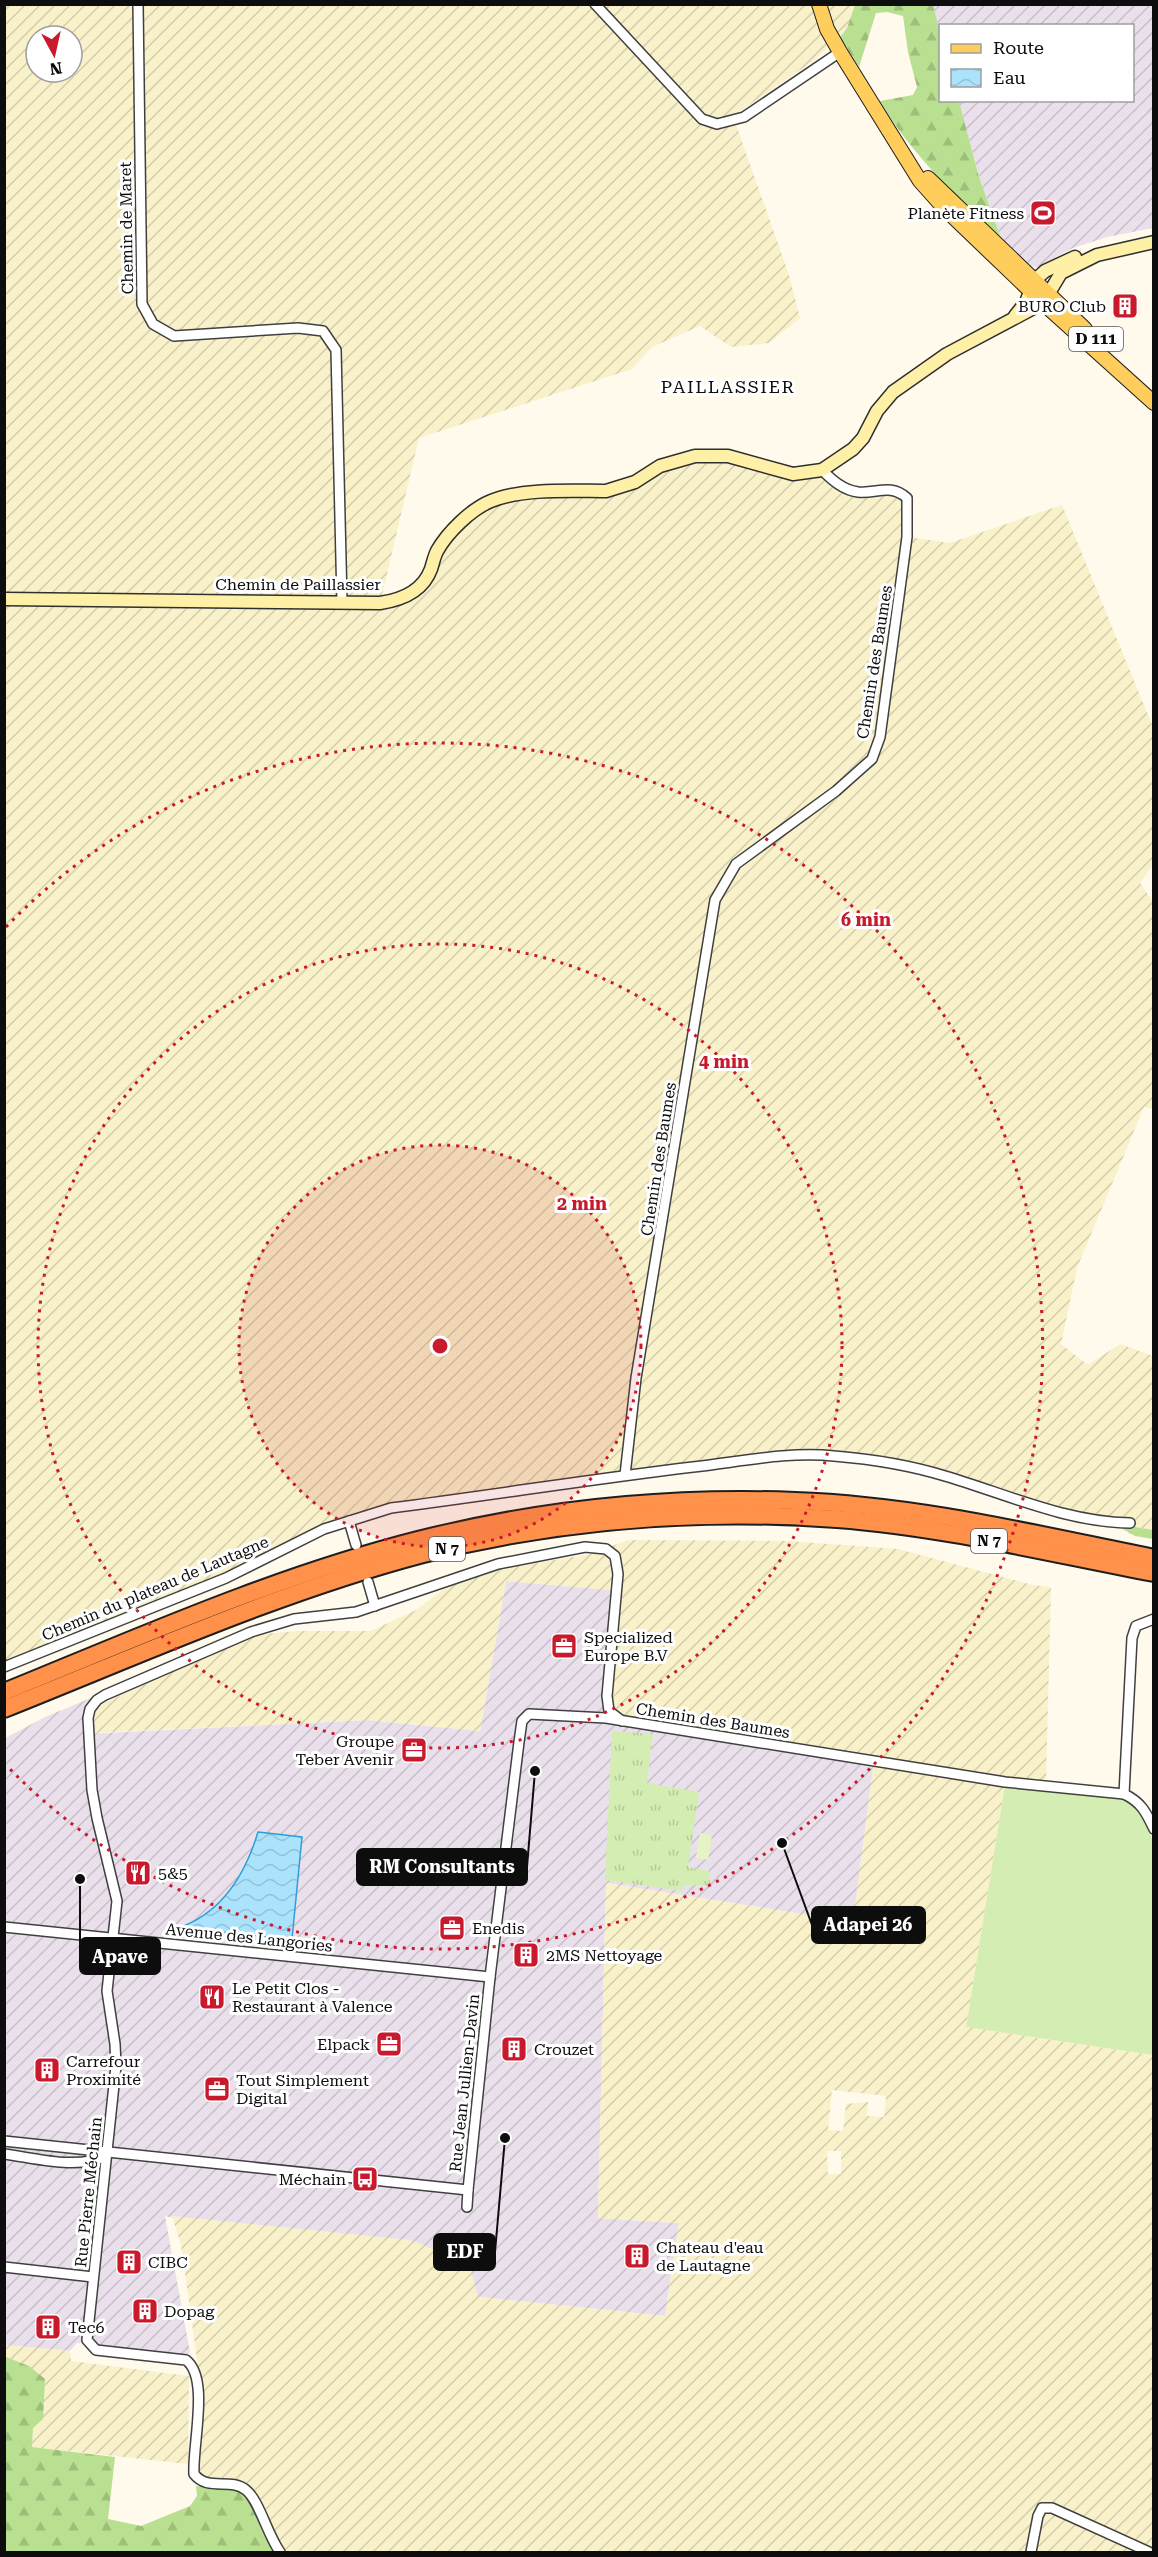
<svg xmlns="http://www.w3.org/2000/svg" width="1158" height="2557" font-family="'Roboto Serif',serif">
<defs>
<pattern id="industrial-furrows" width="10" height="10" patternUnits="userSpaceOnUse" patternTransform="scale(1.5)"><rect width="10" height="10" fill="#eae0ec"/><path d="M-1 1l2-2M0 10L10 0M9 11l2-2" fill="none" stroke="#c8bfc9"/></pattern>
<pattern id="farmland-furrows" width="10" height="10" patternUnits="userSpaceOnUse" patternTransform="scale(1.5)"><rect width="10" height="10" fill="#f8f1ca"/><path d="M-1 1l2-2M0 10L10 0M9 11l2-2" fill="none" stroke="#d3cdac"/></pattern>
<pattern id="grass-tufts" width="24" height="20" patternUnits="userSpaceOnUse" patternTransform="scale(1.5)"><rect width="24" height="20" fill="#d4edb2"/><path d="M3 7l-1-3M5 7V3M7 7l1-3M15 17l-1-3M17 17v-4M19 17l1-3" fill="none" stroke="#b5ca98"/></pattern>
<pattern id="forest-firs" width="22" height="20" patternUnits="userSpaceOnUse" patternTransform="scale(1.5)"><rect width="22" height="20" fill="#b9df90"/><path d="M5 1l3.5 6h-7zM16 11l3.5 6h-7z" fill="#9ebe7b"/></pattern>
<pattern id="water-waves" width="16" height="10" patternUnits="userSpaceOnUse" patternTransform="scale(1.5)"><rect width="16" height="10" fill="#ace3fc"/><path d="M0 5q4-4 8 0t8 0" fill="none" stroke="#93c2d7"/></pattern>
</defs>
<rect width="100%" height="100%" fill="#fffaec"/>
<g fill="url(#industrial-furrows)">
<path d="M933,5H1153V228L1107,237L1073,248L1038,267L1029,266L1002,241L979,177L959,101L1132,100V26H940V32Z"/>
<path d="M506,1581L621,1590L626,1718L856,1752L873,1769L853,1922L606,1883L598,2218L679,2223L665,2316L478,2297L165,2216L190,2352L186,2356L77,2343L70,2351L5,2345V1738L45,1717L93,1697L86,1707L83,1734L368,1720L480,1731Z"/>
</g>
<g fill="url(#farmland-furrows)" fill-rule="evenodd">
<path d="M5,5H855L847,28L816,59L733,116L789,275L800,318L769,343L731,347L700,326L652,347L632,369L419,438L382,595L346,601L380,603L416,589L439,549L490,501L606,491L695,456L769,468L818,472L842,487L884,489L907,498L908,537L950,543L1062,505L1153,727V865L1140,883L1153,902L1154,1109L1144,1107L1077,1268L1061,1344L1088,1365L1120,1344L1153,1356V1530L1048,1510L881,1461L785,1456L368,1514L268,1558L5,1667ZM36,36H72V72H36Z"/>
<path d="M628,1540L788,1541L898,1549L1033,1585L1051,1587L1046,1783L1005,1785L966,2027L1153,2055V2552H285L261,2505L201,2474L197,2464L200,2391L198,2367L181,2245L172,2216L410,2240L469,2263L478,2297L665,2316L679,2223L598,2218L606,1883L853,1922L873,1769L856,1752L626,1718L614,1710L610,1699L621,1591L506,1581L480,1731L368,1720L93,1733L95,1713L100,1705L239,1641L263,1634L298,1631H371L416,1610L445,1588L462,1580L498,1569L591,1554ZM832,2090L886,2096L884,2117L867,2116L868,2102L846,2104L843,2131L828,2130ZM827,2151H841V2174H828Z"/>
<path d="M4,2345L70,2351L71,2361L189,2376L188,2464L32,2447L33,2428L29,2366L5,2356Z"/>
</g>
<path fill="url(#grass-tufts)" d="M612,1731L653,1734L647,1783L699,1792L688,1867L709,1871L710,1885H683L682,1891L605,1880Z"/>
<g fill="url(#forest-firs)">
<path d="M855,5H933L940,32V100L959,101L979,177L1002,241C959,199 910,153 880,101L913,95L917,87L908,52L903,16L887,12L876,13L859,67L840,37L847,28Z"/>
<path d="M1112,1523L1153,1530V1539L1135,1536Z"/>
<path d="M4,2356L29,2366L45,2379L43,2419L33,2428L32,2447L115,2457L108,2519L141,2526L190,2506L197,2496L196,2486L237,2489L252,2503L276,2552H5Z"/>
</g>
<path fill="#d4edb2" d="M1005,1785L1127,1800C1142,1809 1149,1826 1153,1843V2055L966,2027Z"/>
<path fill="#e6f3c5" d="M700,1833L712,1835L708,1860L696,1858Z"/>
<path fill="url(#water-waves)" stroke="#2c9fd9" stroke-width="1.5" d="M258,1832L302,1837L292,1939L178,1928C222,1913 245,1875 258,1832Z"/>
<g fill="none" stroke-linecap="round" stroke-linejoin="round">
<defs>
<g id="street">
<path d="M138,4L142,304L153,324L174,336L298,328L323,331L336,350L342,602"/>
<path d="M595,4L702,119L717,124L744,117L840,52"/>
<path d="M625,1475L636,1378L715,900L736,864L836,791L872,759L880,737L907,537V498C890,483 877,494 858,492C843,490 832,480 822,470"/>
<path d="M349,1521L356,1545"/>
<path d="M368,1582L375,1606"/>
<path d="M4,1667L226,1578L324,1529L391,1508C492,1495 593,1479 693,1467C739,1462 788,1451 834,1456C871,1459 909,1465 945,1476C1006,1494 1066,1522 1130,1523"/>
<path d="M1124,1794L1132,1638L1136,1626L1154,1619"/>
<path d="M4,1927L490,1977"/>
<path d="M4,2141L468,2190L490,1977L519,1742L522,1721L529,1714L606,1718L1005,1782L1124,1794C1141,1802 1146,1812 1154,1829"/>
<path d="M4,2154C36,2158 77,2170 106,2156"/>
<path d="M467,2207L468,2190"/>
<path d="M4,2267L93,2277"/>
<path d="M280,2552C268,2536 259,2500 246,2490C230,2477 208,2492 194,2474C192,2446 210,2378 186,2360L96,2350L87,2340L116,2066L115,2044L107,1991L117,1901L97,1818L92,1790L88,1718L90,1709L97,1700L105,1695L251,1632L294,1619L356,1612L498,1564L585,1547L606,1549L615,1556L618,1574L607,1696L609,1711L622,1721"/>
<path d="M1031,2552L1038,2516L1042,2508H1052L1149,2552"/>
</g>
<g id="secondary">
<path d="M1015,316L1026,302L1035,280L1045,271L1075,257"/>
<path d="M4,599L380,603C401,600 423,591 431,569C433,563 434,557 437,551C447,533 471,509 491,501C522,488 572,491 606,491L635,482L660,466L695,456H728L793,474L822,470L853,449L863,438L877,411L893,392L947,354L1043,303L1061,273L1097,255L1154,242"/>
</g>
<g id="primary">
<path d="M819,4L827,29L840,52L920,181L945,209L1043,303L1154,403"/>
<path d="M928,178L1085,329"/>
</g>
<g id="highway">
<path d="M4,1692C139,1637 276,1576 418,1540C541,1509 668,1496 795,1501C916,1505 1035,1534 1154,1558"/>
<path d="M4,1709C142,1654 279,1592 423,1554C558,1520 698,1509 837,1519C943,1527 1048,1553 1154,1573"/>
</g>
</defs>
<use href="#street" stroke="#404040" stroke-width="12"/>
<use href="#secondary" stroke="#2f2f2f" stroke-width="15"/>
<use href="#primary" stroke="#1e1e1e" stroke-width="16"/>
<use href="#highway" stroke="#1e1e1e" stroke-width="20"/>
<use href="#street" stroke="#fff" stroke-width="9"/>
<use href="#secondary" stroke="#fff0a7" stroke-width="12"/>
<use href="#primary" stroke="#ffcd5c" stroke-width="14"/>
<use href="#highway" stroke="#ff914a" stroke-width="16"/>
</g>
<circle cx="440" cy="1346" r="201" fill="#c9192c" fill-opacity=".12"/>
<g fill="none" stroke="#c9192c" stroke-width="3" stroke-dasharray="3 6">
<circle cx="440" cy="1346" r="201"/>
<circle cx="440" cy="1346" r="402"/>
<path d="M6 927A603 603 0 1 1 6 1765"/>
</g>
<defs>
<symbol id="stadium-square" viewBox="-11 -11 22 22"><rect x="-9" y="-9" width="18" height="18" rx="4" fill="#c9192c" stroke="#fff"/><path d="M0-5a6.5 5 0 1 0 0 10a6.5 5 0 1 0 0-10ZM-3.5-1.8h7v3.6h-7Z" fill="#fff"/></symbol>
<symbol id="building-square" viewBox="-11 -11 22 22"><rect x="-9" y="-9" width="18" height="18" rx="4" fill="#c9192c" stroke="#fff"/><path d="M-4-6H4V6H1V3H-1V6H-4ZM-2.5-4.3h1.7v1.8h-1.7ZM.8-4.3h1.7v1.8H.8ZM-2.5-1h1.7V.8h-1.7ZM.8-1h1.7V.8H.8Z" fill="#fff"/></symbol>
<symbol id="office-square" viewBox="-11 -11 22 22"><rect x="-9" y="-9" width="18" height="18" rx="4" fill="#c9192c" stroke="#fff"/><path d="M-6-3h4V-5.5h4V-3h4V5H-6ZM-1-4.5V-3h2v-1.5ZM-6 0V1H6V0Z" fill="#fff"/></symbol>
<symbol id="restaurant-square" viewBox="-11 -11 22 22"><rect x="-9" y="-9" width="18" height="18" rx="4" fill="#c9192c" stroke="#fff"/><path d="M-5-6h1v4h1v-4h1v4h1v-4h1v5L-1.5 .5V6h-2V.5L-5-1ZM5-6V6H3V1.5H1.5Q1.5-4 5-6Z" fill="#fff"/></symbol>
<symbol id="bus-square" viewBox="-11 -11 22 22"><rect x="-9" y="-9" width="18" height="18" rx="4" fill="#c9192c" stroke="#fff"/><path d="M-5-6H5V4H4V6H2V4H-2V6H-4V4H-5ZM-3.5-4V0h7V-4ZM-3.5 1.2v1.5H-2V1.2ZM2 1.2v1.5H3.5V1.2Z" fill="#fff"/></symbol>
</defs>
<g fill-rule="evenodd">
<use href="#stadium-square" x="1028" y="198" width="30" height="30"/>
<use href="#building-square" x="1110" y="291" width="30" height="30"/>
<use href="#office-square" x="549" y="1631" width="30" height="30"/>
<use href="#office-square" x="399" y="1735" width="30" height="30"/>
<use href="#restaurant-square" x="123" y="1858" width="30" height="30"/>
<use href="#office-square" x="437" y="1913" width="30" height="30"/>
<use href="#building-square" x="511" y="1940" width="30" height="30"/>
<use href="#restaurant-square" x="197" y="1982" width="30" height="30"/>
<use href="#office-square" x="374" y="2029" width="30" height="30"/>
<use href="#building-square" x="499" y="2034" width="30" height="30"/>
<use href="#building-square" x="32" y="2055" width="30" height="30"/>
<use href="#office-square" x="202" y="2074" width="30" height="30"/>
<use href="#bus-square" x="350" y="2164" width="30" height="30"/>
<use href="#building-square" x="622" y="2241" width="30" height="30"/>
<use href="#building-square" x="114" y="2247" width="30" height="30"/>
<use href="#building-square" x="130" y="2296" width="30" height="30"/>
<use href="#building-square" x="33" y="2312" width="30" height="30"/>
</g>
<g text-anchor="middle" stroke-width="6" stroke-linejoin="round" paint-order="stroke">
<g fill="#fff" stroke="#565656" stroke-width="1.5">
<rect x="1069" y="327" width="54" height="24" rx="4.5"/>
<rect x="971" y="1529" width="36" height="24" rx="4.5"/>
<rect x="429" y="1537" width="36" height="24" rx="4.5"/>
</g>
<g font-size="15" font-weight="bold" fill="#0d0d0d">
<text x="1096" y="344">D 111</text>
<text x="989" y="1546">N 7</text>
<text x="447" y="1554">N 7</text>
</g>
<g font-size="16" fill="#0d0d0d" stroke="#fff" text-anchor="start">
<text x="1024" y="219" text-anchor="end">Planète Fitness</text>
<text x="1106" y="312" text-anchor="end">BURO Club</text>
<text x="584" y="1643">Specialized<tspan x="584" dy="18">Europe B.V</tspan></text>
<text x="394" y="1747" text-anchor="end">Groupe<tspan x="394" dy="18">Teber Avenir</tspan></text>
<text x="158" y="1879">5&amp;5</text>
<text x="472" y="1934">Enedis</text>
<text x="546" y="1961">2MS Nettoyage</text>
<text x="232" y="1994">Le Petit Clos -<tspan x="232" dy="18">Restaurant à Valence</tspan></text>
<text x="370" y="2050" text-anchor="end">Elpack</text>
<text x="534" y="2055">Crouzet</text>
<text x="66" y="2067">Carrefour<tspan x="66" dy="18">Proximité</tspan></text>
<text x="236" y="2086">Tout Simplement<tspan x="236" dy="18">Digital</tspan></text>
<text x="346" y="2185" text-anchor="end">Méchain</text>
<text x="656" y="2253">Chateau d'eau<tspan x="656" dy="18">de Lautagne</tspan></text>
<text x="148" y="2268">CIBC</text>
<text x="164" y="2317">Dopag</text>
<text x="68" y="2333">Tec6</text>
</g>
<g font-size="16" fill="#0d0d0d" stroke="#fff">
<text transform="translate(126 228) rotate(-91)" y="6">Chemin de Maret</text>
<text x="298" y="590">Chemin de Paillassier</text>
<text transform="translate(874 662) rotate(-81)" y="6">Chemin des Baumes</text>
<text transform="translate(658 1159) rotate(-81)" y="6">Chemin des Baumes</text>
<text transform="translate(155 1588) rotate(-23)" y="6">Chemin du plateau de Lautagne</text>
<text transform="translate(713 1720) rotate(9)" y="6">Chemin des Baumes</text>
<text transform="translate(249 1937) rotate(6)" y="6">Avenue des Langories</text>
<text transform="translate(464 2083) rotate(-84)" y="6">Rue Jean Jullien-Davin</text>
<text transform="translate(88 2192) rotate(-84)" y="6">Rue Pierre Méchain</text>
</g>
<g font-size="18" letter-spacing="1.5" fill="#0d0d0d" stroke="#fff">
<text x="728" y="393">PAILLASSIER</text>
</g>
</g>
<circle cx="440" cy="1346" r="9" fill="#c9192c" stroke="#fff" stroke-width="3"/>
<g font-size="18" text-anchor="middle" font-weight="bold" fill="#c9192c" stroke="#fff" stroke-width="6" stroke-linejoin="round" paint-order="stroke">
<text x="866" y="926">6 min</text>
<text x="724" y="1068">4 min</text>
<text x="582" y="1210">2 min</text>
</g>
<path fill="none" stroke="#0d0d0d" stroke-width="2" d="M535 1771L527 1867M782 1843L812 1925M80 1879L80 1956M505 2138L495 2252"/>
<g fill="#0d0d0d" stroke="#fff" stroke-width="2">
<circle cx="535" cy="1771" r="6"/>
<circle cx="782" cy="1843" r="6"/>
<circle cx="80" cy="1879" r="6"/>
<circle cx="505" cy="2138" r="6"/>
</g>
<g fill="#0d0d0d" stroke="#0d0d0d" stroke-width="2">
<rect x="357" y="1849" width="170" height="36" rx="6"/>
<rect x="812" y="1907" width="113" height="36" rx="6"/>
<rect x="80" y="1938" width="80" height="36" rx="6"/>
<rect x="434" y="2234" width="61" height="36" rx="6"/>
</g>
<g font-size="18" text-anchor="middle" font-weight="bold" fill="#fff">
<text x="442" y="1873">RM Consultants</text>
<text x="868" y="1931">Adapei 26</text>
<text x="120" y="1963">Apave</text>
<text x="465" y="2258">EDF</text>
</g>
<rect width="1158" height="2557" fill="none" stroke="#0d0d0d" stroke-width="12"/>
<rect x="939" y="24" width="195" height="78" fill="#ffffff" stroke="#9e9e9e" stroke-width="1.5"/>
<rect x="951" y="44" width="30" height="9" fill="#ffcd5c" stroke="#9e9e9e" stroke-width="1.5"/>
<text x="993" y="54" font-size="18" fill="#0d0d0d">Route</text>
<rect x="951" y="69" width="30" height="18" fill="url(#water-waves)" stroke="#9e9e9e" stroke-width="1.5"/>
<text x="993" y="84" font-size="18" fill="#0d0d0d">Eau</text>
<g transform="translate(54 54) rotate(172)"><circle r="28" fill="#ffffff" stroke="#9e9e9e" stroke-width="1.5"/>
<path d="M0-4.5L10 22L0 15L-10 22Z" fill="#c9192c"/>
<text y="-9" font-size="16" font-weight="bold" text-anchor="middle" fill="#0d0d0d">N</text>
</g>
</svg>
